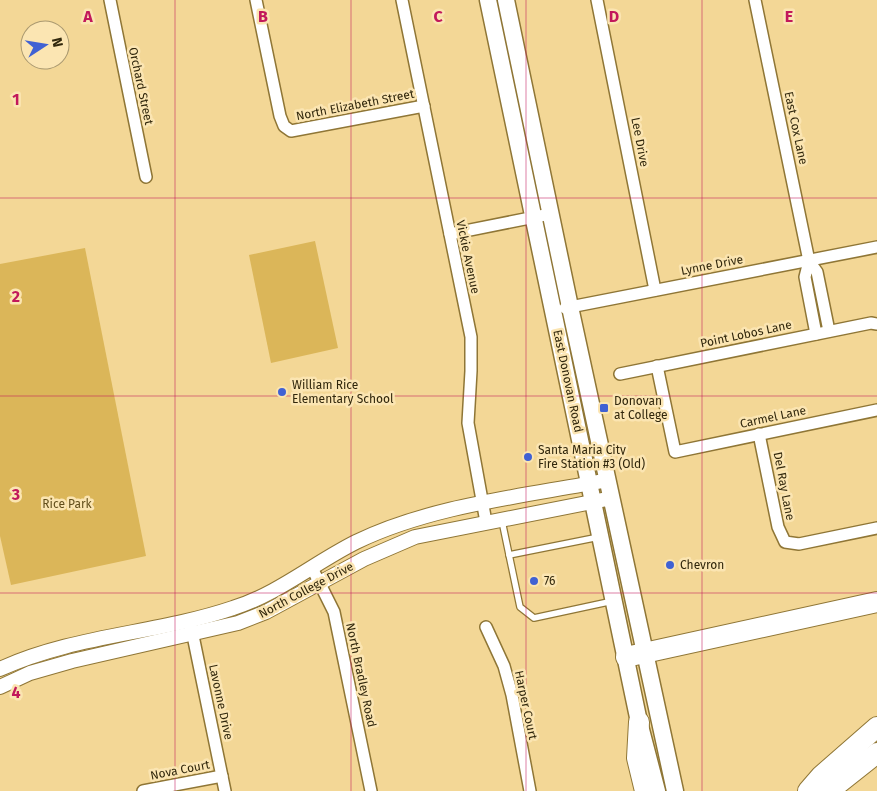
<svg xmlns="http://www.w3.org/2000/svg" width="877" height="791" font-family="'Fira Sans',sans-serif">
<rect width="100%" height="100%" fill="#f3d796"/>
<g fill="#dbb659">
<path d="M315,241L338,348L271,363L249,255Z"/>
<path d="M85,248L146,556L11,585L0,536V264Z"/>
</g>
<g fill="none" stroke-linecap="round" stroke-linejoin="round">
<defs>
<g id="service">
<path d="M502,521L520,607L534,618L613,601"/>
<path d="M509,555L599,537"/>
</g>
<g id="minor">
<path d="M110,0L146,177"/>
<path d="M256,0L280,116L284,126L291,131L424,106"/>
<path d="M402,0L471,337V371L468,423L486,522"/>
<path d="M597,0L655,290"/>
<path d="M755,0L809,261L817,272L829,331"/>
<path d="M450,234L550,214"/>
<path d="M809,261L805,277L816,334"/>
<path d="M565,308L877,247"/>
<path d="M657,366L675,452L877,410"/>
<path d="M620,374L871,323L877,324"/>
<path d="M759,434L778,527L785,542L799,544L877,528"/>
<path d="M312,568L334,612L371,791"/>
<path d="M191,626L225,791"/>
<path d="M486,627L504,666L512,695L530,791"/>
<path d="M143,791L222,776"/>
</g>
<g id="tertiary">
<path d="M0,669C74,635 156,634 233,608C278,594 314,563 356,542C432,505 526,496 608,480"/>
<path d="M0,687L30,673L72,661L238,623L266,612L364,559L415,537L612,498"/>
</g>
<g id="secondary">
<path d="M488,0L639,722L657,791"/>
<path d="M506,0L570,307L675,791"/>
</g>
<g id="motorway">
<path d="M626,657L877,602"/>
<path d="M639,722L637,758L645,791"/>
<path d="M808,791L821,776L877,727"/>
<path d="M829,791L877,753"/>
</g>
</defs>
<use href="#service" stroke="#8f7636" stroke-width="8"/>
<use href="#minor" stroke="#8f7636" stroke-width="14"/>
<use href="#tertiary" stroke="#8f7636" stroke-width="16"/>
<use href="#secondary" stroke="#8f7636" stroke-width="19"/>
<use href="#motorway" stroke="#8f7636" stroke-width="22"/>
<use href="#service" stroke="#fff" stroke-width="5.5"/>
<use href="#minor" stroke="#fff" stroke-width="11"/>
<use href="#tertiary" stroke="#fff" stroke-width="14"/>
<use href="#secondary" stroke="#fff" stroke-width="16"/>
<use href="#motorway" stroke="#fff" stroke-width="20"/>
</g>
<path fill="none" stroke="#c2185b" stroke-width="1" stroke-opacity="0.55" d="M175,0V791M351,0V791M526,0V791M702,0V791M0,198H877M0,396H877M0,593H877"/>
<g fill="#4061d3" stroke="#fbe5b2" stroke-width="2">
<circle cx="282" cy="392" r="5"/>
<rect x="599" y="403" width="10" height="10" rx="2.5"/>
<circle cx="528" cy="457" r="5"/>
<circle cx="670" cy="565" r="5"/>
<circle cx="534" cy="581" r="5"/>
</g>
<g text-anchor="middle" stroke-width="5" stroke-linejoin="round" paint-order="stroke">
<g font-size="12" fill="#31270c" stroke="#fbe5b2">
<text transform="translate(141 86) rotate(78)" y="4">Orchard Street</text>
<text transform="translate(355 105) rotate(-11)" y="4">North Elizabeth Street</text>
<text transform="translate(796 128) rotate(78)" y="4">East Cox Lane</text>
<text transform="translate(640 142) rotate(79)" y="4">Lee Drive</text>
<text transform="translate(468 257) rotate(78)" y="4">Vickie Avenue</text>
<text transform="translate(712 265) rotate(-11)" y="4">Lynne Drive</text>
<text transform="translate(746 334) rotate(-12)" y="4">Point Lobos Lane</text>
<text transform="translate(568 381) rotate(78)" y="4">East Donovan Road</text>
<text transform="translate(773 417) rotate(-12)" y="4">Carmel Lane</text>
<text transform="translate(784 486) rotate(79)" y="4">Del Ray Lane</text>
<text transform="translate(306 590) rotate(-28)" y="4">North College Drive</text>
<text transform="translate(361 675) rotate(78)" y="4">North Bradley Road</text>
<text transform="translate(221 702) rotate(78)" y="4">Lavonne Drive</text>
<text transform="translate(526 705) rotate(78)" y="4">Harper Court</text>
<text transform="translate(180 770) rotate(-11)" y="4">Nova Court</text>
</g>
<g font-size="12" fill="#31270c" stroke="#fbe5b2" text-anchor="start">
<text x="292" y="389">William Rice<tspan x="292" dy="14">Elementary School</tspan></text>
<text x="614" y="405">Donovan<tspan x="614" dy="14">at College</tspan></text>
<text x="538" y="454">Santa Maria City<tspan x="538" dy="14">Fire Station #3 (Old)</tspan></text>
<text x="680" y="569">Chevron</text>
<text x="544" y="585">76</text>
</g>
<g font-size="12" fill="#624e1b" stroke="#fbe5b2">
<text x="67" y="508">Rice Park</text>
</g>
</g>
<g font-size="16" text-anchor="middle" font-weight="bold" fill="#c2185b" stroke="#fbe5b2" stroke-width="5" stroke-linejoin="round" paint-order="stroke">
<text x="88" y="22">A</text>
<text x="263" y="22">B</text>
<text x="438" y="22">C</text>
<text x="614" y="22">D</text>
<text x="789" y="22">E</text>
<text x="16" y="105">1</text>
<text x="16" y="302">2</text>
<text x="16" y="500">3</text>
<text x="16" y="698">4</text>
</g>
<g transform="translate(45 45) rotate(78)"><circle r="24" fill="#fbe5b2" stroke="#aa9970"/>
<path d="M0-4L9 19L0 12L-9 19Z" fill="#4061d3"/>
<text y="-8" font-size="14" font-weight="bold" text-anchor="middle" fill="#31270c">N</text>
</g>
</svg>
